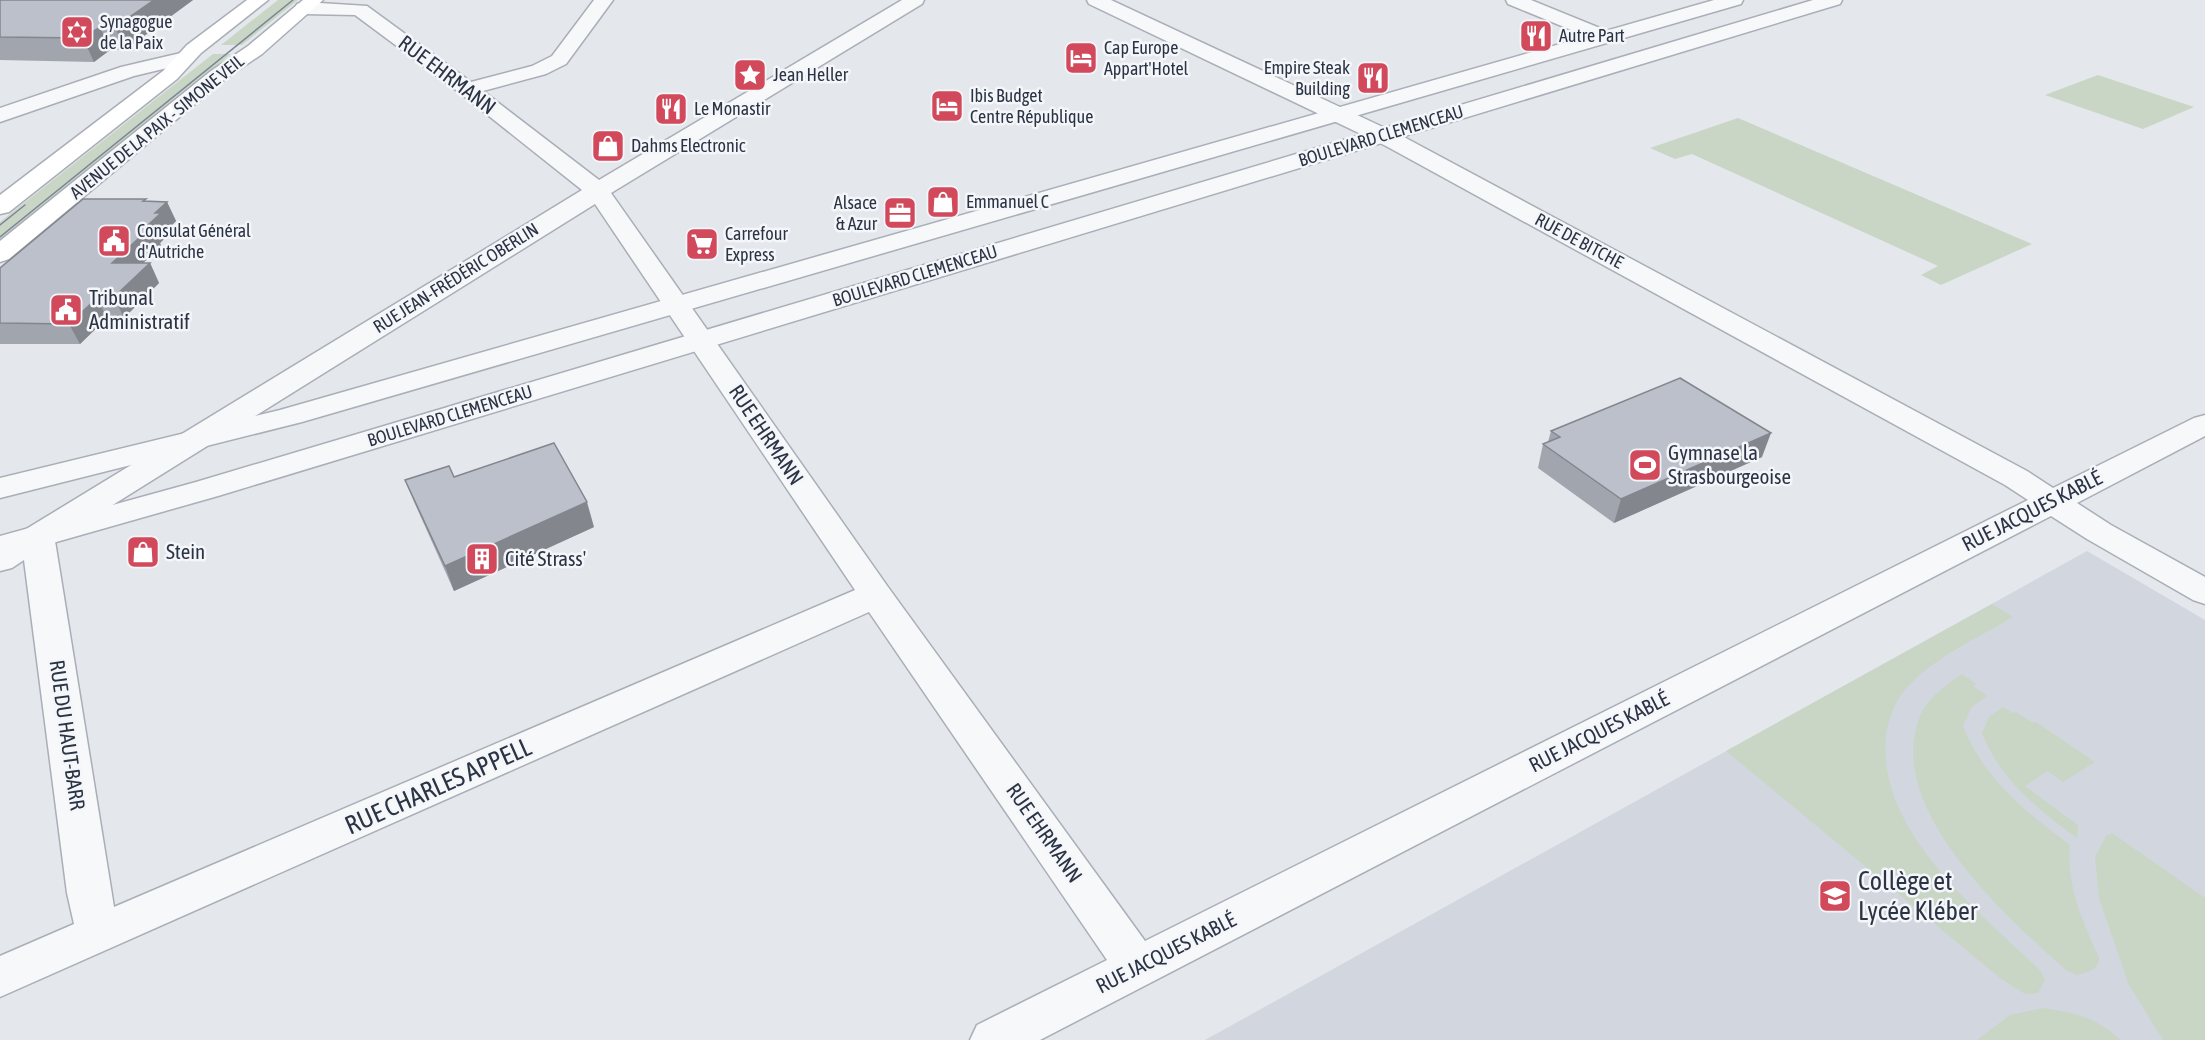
<svg xmlns="http://www.w3.org/2000/svg" width="2205" height="1040" font-family="'Asap Condensed',sans-serif">
<rect width="100%" height="100%" fill="#e4e7ec"/>
<path fill="#d2d6de" d="M2087,551L2205,620V1040H1205Z"/>
<g fill="#c9d6c5">
<path d="M278,0H298L242,45H221Z"/>
<path d="M213,54H231L0,241V222Z"/>
<path d="M2098,75L2194,107L2143,129L2045,95Z"/>
<path d="M1738,118L2032,244L1941,285L1921,275L1938,266L1692,154L1675,159L1650,148Z"/>
<path d="M1992,604L2013,617C1976,639 1932,658 1904,691C1894,703 1887,723 1886,738C1877,831 1979,912 2040,970L2045,980L2038,993L2025,994L2000,978L1726,751Z"/>
<path d="M1962,674L1976,684L1973,686L1987,696L1971,708L1963,726C1983,778 2027,813 2070,845C2066,887 2083,921 2099,958C2099,970 2087,972 2077,975L2067,971C2006,916 1883,808 1920,716C1927,698 1947,685 1962,674Z"/>
<path d="M2003,707L2013,713L2016,712L2033,723L2036,722L2095,762L2063,782L2047,771L2025,786L2078,825L2077,838C2038,810 2000,779 1982,733L1989,717Z"/>
<path d="M2112,833L2205,898V1040H2163L2129,985L2099,898L2095,857L2106,836Z"/>
<path d="M2043,1008C2076,1013 2095,1017 2121,1040H1977L2010,1015Z"/>
</g>
<g fill="none" stroke-linecap="round" stroke-linejoin="round">
<defs>
<g id="minor">
<path d="M594,0H613L566,64L546,74L483,91L599,180L902,0H924L922,4L611,193L888,587L1145,941L2028,500L2005,485L1386,146L1089,4L1087,0H1111L1402,136L2027,471L2053,488L2194,418L2205,415V436L2077,503L2111,525L2205,577V604L2193,600L2087,539L2051,516L1040,1040H970L977,1025L1107,960L869,612L0,997V956L74,924L67,893L24,560L12,568L0,571V545L582,190L460,93L355,15L304,14L297,12L295,8L297,4L304,2L367,6L471,82L532,66L552,56ZM595,204L855,590L114,907L55,541Z"/>
<path d="M1506,0H1531L1612,33L1615,37L1612,41H1598L1508,4Z"/>
<path d="M185,52L192,54L195,58L192,62L134,76L0,122V108L121,67Z"/>
</g>
<g id="tertiary">
<path d="M1714,0H1743L1741,4L302,422L0,498V478L280,410Z"/>
<path d="M1813,0H1842L1840,4L218,496L0,558V536L196,482Z"/>
</g>
<g id="secondary">
<path d="M247,0H268L201,53L177,79L9,212L0,214V195L163,71L187,45Z"/>
<path d="M303,0H323L262,54L225,79L9,259L0,262V241L211,71L248,46Z"/>
</g>
</defs>
<use href="#minor" stroke="#a9aeb7" stroke-width="3"/>
<use href="#tertiary" stroke="#a9aeb7" stroke-width="3"/>
<use href="#secondary" stroke="#a9aeb7" stroke-width="3"/>
<use href="#minor" fill="#f7f8fa" fill-rule="evenodd"/>
<use href="#tertiary" fill="#f7f8fa" fill-rule="evenodd"/>
<use href="#secondary" fill="#fff" fill-rule="evenodd"/>
<g stroke="#7d8696" stroke-width="1.5">
<path d="M0,225L25,205"/>
<path d="M0,237L293,0"/>
</g>
</g>
<g fill="#a1a5ae">
<path d="M0,0H193L125,50H110L94,62L0,60Z"/>
<path d="M147,201L167,202L176,221L168,229L170,233L160,243L161,246L143,263H150L159,283L124,318H107L80,344H0V268Z"/>
<path d="M1551,431L1762,457L1614,523L1538,468L1543,444L1548,442Z"/>
<path d="M405,480L594,527L454,591L415,504Z"/>
</g>
<g fill="#83868d">
<path d="M154,0H193L125,50L115,27Z"/>
<path d="M100,27L110,50L94,62L83,38Z"/>
<path d="M167,202L176,221L168,229L170,233L160,243L161,246L122,283L112,263L147,226L155,213Z"/>
<path d="M150,263L159,283L124,318L114,297Z"/>
<path d="M97,298L107,318L80,344L69,324Z"/>
<path d="M1771,433L1762,457L1614,523L1621,499Z"/>
<path d="M587,502L594,527L454,591L445,566Z"/>
</g>
<g fill="#bbc0ca" stroke="#83868d" stroke-width="1.5">
<path d="M0,0H154L115,27H100L83,38L0,37Z"/>
<path d="M83,199H146L143,201L167,202L155,213H161L147,226H152L112,263H150L114,297L97,298L69,324L0,323V268Z"/>
<path d="M1680,378L1771,433L1621,499L1543,444L1560,437L1551,431Z"/>
<path d="M554,443L587,502L445,566L405,480L449,466L454,477Z"/>
</g>
<defs>
<symbol id="synagogue-square" viewBox="-11 -11 22 22"><rect x="-9" y="-9" width="18" height="18" rx="4" fill="#d1495b" stroke="#f4f6f9"/><path d="M0-6.5L5.6 3.2H-5.6ZM0 6.5L5.6-3.2H-5.6Z" fill="#fff"/></symbol>
<symbol id="restaurant-square" viewBox="-11 -11 22 22"><rect x="-9" y="-9" width="18" height="18" rx="4" fill="#d1495b" stroke="#f4f6f9"/><path d="M-5-6h1v4h1v-4h1v4h1v-4h1v5L-1.5 .5V6h-2V.5L-5-1ZM5-6V6H3V1.5H1.5Q1.5-4 5-6Z" fill="#fff"/></symbol>
<symbol id="hotel-square" viewBox="-11 -11 22 22"><rect x="-9" y="-9" width="18" height="18" rx="4" fill="#d1495b" stroke="#f4f6f9"/><path d="M-6-4.5h1.5V1H6V5H4.5V3h-9V5H-6ZM-4 0a1.8 1.8 0 1 1 3.6 0ZM.5 0V-2.5h3Q6-2.5 6 0Z" fill="#fff"/></symbol>
<symbol id="sight-square" viewBox="-11 -11 22 22"><rect x="-9" y="-9" width="18" height="18" rx="4" fill="#d1495b" stroke="#f4f6f9"/><path d="M0-6L1.8-2.2L6-1.7L2.9 1.2L3.7 5.4L0 3.3L-3.7 5.4L-2.9 1.2L-6-1.7L-1.8-2.2Z" fill="#fff"/></symbol>
<symbol id="shop-square" viewBox="-11 -11 22 22"><rect x="-9" y="-9" width="18" height="18" rx="4" fill="#d1495b" stroke="#f4f6f9"/><path d="M-5-2.5h2.3a2.7 3.5 0 0 1 5.4 0H5L5.5 6h-11ZM-1.5-2.5h3a1.5 2.3 0 0 0-3 0Z" fill="#fff"/></symbol>
<symbol id="office-square" viewBox="-11 -11 22 22"><rect x="-9" y="-9" width="18" height="18" rx="4" fill="#d1495b" stroke="#f4f6f9"/><path d="M-6-3h4V-5.5h4V-3h4V5H-6ZM-1-4.5V-3h2v-1.5ZM-6 0V1H6V0Z" fill="#fff"/></symbol>
<symbol id="civic-square" viewBox="-11 -11 22 22"><rect x="-9" y="-9" width="18" height="18" rx="4" fill="#d1495b" stroke="#f4f6f9"/><path d="M-.6-6.5H3V-4.5H.6V-3L4-1V1h2V6H-6V1h2V-1L-.6-3ZM-1.2 2.5V6h2.4V2.5Z" fill="#fff"/></symbol>
<symbol id="supermarket-square" viewBox="-11 -11 22 22"><rect x="-9" y="-9" width="18" height="18" rx="4" fill="#d1495b" stroke="#f4f6f9"/><path d="M-6-5.5h2.5l.6 2H6L4.5 2H-2.5L-4.4-4H-6ZM-1.5 3.2a1.3 1.3 0 1 0 .1 0ZM3 3.2a1.3 1.3 0 1 0 .1 0Z" fill="#fff"/></symbol>
<symbol id="stadium-square" viewBox="-11 -11 22 22"><rect x="-9" y="-9" width="18" height="18" rx="4" fill="#d1495b" stroke="#f4f6f9"/><path d="M0-5a6.5 5 0 1 0 0 10a6.5 5 0 1 0 0-10ZM-3.5-1.8h7v3.6h-7Z" fill="#fff"/></symbol>
<symbol id="building-square" viewBox="-11 -11 22 22"><rect x="-9" y="-9" width="18" height="18" rx="4" fill="#d1495b" stroke="#f4f6f9"/><path d="M-4-6H4V6H1V3H-1V6H-4ZM-2.5-4.3h1.7v1.8h-1.7ZM.8-4.3h1.7v1.8H.8ZM-2.5-1h1.7V.8h-1.7ZM.8-1h1.7V.8H.8Z" fill="#fff"/></symbol>
<symbol id="school-square" viewBox="-11 -11 22 22"><rect x="-9" y="-9" width="18" height="18" rx="4" fill="#d1495b" stroke="#f4f6f9"/><path d="M0-5L7-2L0 1L-7-2ZM-4 1L0 2.5L4 1V4Q0 6-4 4Z" fill="#fff"/></symbol>
</defs>
<g fill-rule="evenodd">
<use href="#synagogue-square" x="58" y="13" width="38" height="38"/>
<use href="#restaurant-square" x="1517" y="17" width="38" height="38"/>
<use href="#hotel-square" x="1062" y="39" width="38" height="38"/>
<use href="#sight-square" x="731" y="56" width="38" height="38"/>
<use href="#restaurant-square" x="1354" y="59" width="38" height="38"/>
<use href="#hotel-square" x="928" y="87" width="38" height="38"/>
<use href="#restaurant-square" x="652" y="90" width="38" height="38"/>
<use href="#shop-square" x="589" y="127" width="38" height="38"/>
<use href="#shop-square" x="924" y="183" width="38" height="38"/>
<use href="#office-square" x="881" y="194" width="38" height="38"/>
<use href="#civic-square" x="95" y="222" width="38" height="38"/>
<use href="#supermarket-square" x="683" y="225" width="38" height="38"/>
<use href="#civic-square" x="47" y="291" width="38" height="38"/>
<use href="#stadium-square" x="1626" y="446" width="38" height="38"/>
<use href="#shop-square" x="124" y="533" width="38" height="38"/>
<use href="#building-square" x="463" y="540" width="38" height="38"/>
<use href="#school-square" x="1816" y="877" width="38" height="38"/>
</g>
<g text-anchor="middle" stroke-width="5" stroke-linejoin="round" paint-order="stroke">
<g font-size="18" fill="#2b3445" stroke="#f4f6f9" text-anchor="start">
<text x="100" y="28">Synagogue<tspan x="100" dy="21">de la Paix</tspan></text>
<text x="1559" y="42">Autre Part</text>
<text x="1104" y="54">Cap Europe<tspan x="1104" dy="21">Appart'Hotel</tspan></text>
<text x="1350" y="74" text-anchor="end">Empire Steak<tspan x="1350" dy="21">Building</tspan></text>
<text x="773" y="81">Jean Heller</text>
<text x="970" y="102">Ibis Budget<tspan x="970" dy="21">Centre République</tspan></text>
<text x="694" y="115">Le Monastir</text>
<text x="631" y="152">Dahms Electronic</text>
<text x="966" y="208">Emmanuel C</text>
<text x="877" y="209" text-anchor="end">Alsace<tspan x="877" dy="21">&amp; Azur</tspan></text>
<text x="137" y="237">Consulat Général<tspan x="137" dy="21">d'Autriche</tspan></text>
<text x="725" y="240">Carrefour<tspan x="725" dy="21">Express</tspan></text>
</g>
<g font-size="18" fill="#2b3445" stroke="#f4f6f9">
<text transform="translate(157 127) rotate(-39)" y="6">AVENUE DE LA PAIX - SIMONE VEIL</text>
<text transform="translate(1381 136) rotate(-17)" y="6">BOULEVARD CLEMENCEAU</text>
<text transform="translate(1579 241) rotate(28)" y="6">RUE DE BITCHE</text>
<text transform="translate(915 276) rotate(-17)" y="6">BOULEVARD CLEMENCEAU</text>
<text transform="translate(456 278) rotate(-32)" y="6">RUE JEAN-FRÉDÉRIC OBERLIN</text>
<text transform="translate(450 416) rotate(-17)" y="6">BOULEVARD CLEMENCEAU</text>
</g>
<g font-size="21" fill="#2b3445" stroke="#f4f6f9">
<text transform="translate(447 75) rotate(37)" y="7">RUE EHRMANN</text>
<text transform="translate(766 435) rotate(56)" y="7">RUE EHRMANN</text>
<text transform="translate(2032 511) rotate(-27)" y="7">RUE JACQUES KABLÉ</text>
<text transform="translate(1599 732) rotate(-27)" y="7">RUE JACQUES KABLÉ</text>
<text transform="translate(67 735) rotate(82)" y="7">RUE DU HAUT-BARR</text>
<text transform="translate(1044 833) rotate(55)" y="7">RUE EHRMANN</text>
<text transform="translate(1166 953) rotate(-27)" y="7">RUE JACQUES KABLÉ</text>
</g>
<g font-size="21" fill="#2b3445" stroke="#f4f6f9" text-anchor="start">
<text x="89" y="305">Tribunal<tspan x="89" dy="24">Administratif</tspan></text>
<text x="1668" y="460">Gymnase la<tspan x="1668" dy="24">Strasbourgeoise</tspan></text>
<text x="166" y="559">Stein</text>
<text x="505" y="566">Cité Strass'</text>
</g>
<g font-size="26" fill="#2b3445" stroke="#f4f6f9">
<text transform="translate(438 786) rotate(-24)" y="9">RUE CHARLES APPELL</text>
</g>
<g font-size="26" fill="#2b3445" stroke="#f4f6f9" text-anchor="start">
<text x="1858" y="890">Collège et<tspan x="1858" dy="30">Lycée Kléber</tspan></text>
</g>
</g>
</svg>
